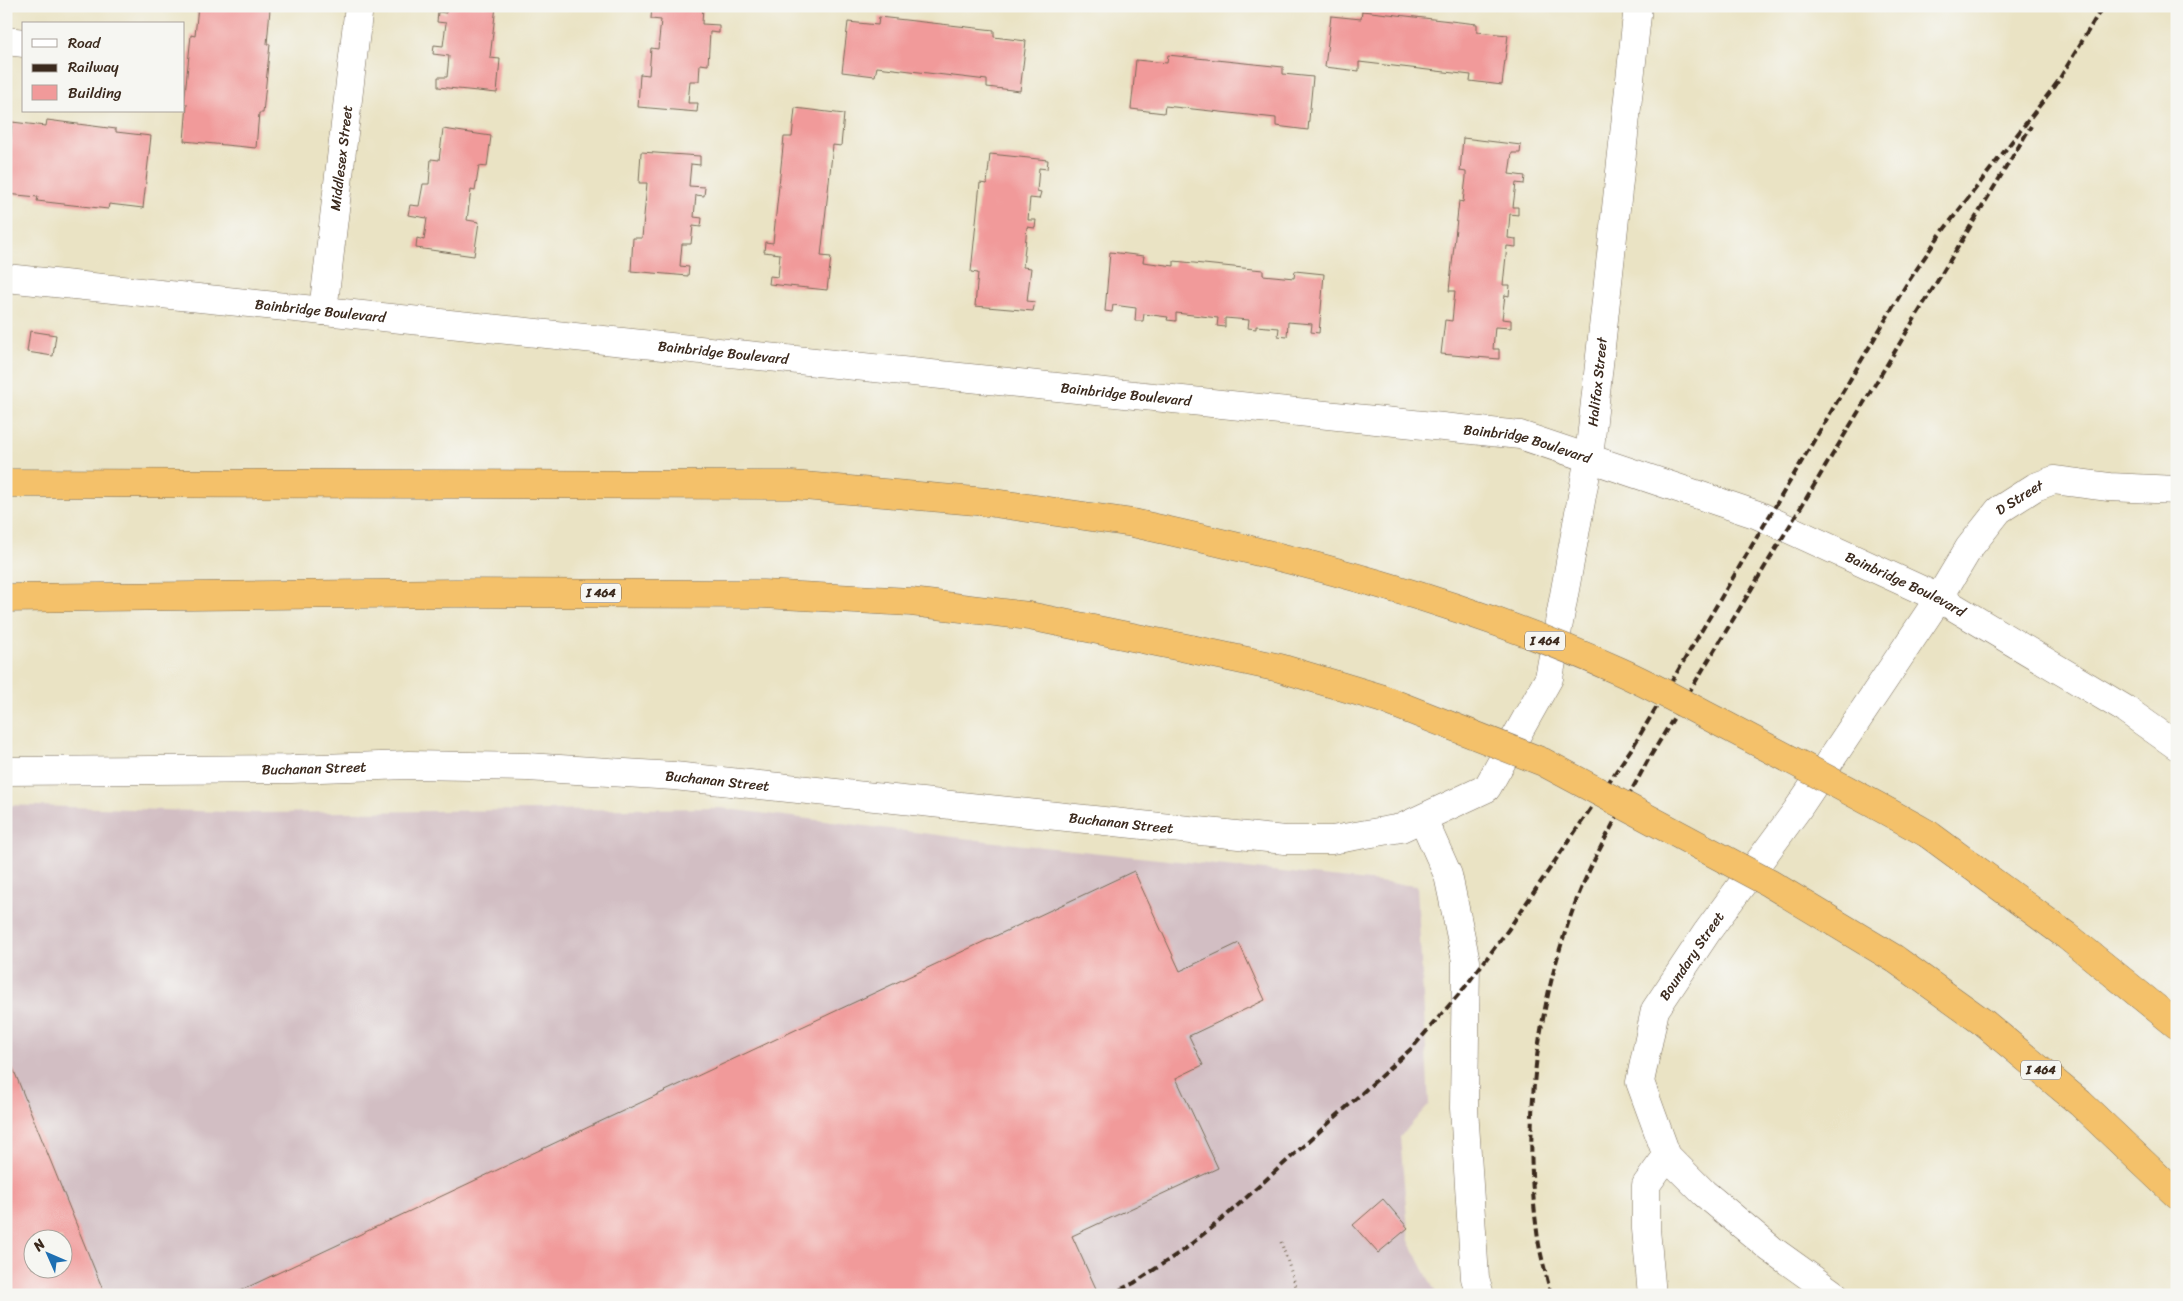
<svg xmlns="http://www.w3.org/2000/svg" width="2183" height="1301" font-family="Sriracha,sans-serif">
<rect width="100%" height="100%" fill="#f6f6f2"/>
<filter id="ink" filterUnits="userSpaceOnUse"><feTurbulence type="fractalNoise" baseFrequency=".02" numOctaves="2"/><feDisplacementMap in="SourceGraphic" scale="10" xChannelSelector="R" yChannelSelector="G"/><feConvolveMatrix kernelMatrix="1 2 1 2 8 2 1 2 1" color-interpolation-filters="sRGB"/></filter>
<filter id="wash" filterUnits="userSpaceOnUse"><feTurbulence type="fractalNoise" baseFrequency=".0096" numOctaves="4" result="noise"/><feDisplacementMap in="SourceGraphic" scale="20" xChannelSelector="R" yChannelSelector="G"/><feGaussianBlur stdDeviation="1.12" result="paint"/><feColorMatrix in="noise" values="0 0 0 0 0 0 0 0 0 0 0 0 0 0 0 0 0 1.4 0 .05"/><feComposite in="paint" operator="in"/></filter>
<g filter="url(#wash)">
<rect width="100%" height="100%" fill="#eae3c4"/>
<path fill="#d2bec3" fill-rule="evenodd" d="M6,805L258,813L720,808L995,842L1417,886L1429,1104L1400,1137L1409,1241L1437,1295H6ZM32,1238H62V1268H32Z"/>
<g id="blocks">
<g fill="#f19a9a" fill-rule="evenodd">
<path d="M198,6H242L270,9L267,44H270L263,113H259L256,148L184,141L187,104H184L191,35L195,36Z"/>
<path d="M446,6H496L490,58L500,59L497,93L438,87V77H447L449,56L433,54L434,45L443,46L446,23L437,22L438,12L446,13Z"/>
<path d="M652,6H703L702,24L719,25V33L710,32L708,65L700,64L699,81H690L688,103H698L697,112L638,107L640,74L649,75L651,48L658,49L661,20L651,19Z"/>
<path d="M1362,11L1477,24V32L1508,35L1502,85L1470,81L1471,75L1359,62V71L1325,67L1331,16L1361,19Z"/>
<path d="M879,17L994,30V37L1026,41L1020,91L987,87V80L877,67L875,76L842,72L848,22L878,25Z"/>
<path d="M1168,55L1283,67V74L1313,77L1308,130L1276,126V118L1165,106L1164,113L1131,109L1136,60L1167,63Z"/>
<path d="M795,108L844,114L841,146L833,145L821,256L831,257L827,290L769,284L770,276L778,277L780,254L764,252L765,242L773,243L784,137H792Z"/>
<path d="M47,120L116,129V132L151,136L143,208L109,204L108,209L37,201L38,197L6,194L12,122L46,126Z"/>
<path d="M443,129L491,136L487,167L479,166L475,191L471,190L467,220L479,222L474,256L416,248L417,238L424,240L427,218L408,215L410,205L419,206L423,184H429L431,159L439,160Z"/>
<path d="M1463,138L1521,145L1520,153H1512L1509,174L1525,176L1524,184L1516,183L1513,207H1518V215L1510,214L1508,238L1516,239V247L1507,246L1503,285H1510L1509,296L1505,295L1502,319L1511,320V328L1495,327L1493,349H1499V359L1441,354L1445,320L1452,321L1455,291H1449L1459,201L1463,202L1466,177V172L1460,171Z"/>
<path d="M641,152L700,156V165L691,164L689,186L705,187L704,196L696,195L694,217L702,218L701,227L693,226L691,244H682L680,266L689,267L688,276L631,271L633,238H642L647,183H639Z"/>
<path d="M990,154L1048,160L1047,169L1039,168L1037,191L1041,192L1039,199L1030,198L1028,220H1036L1035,228L1027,227L1023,267L1031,268L1027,301L1035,302L1033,311L975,306L978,273L971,272L980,183L987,184Z"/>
<path d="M1110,252L1144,256L1143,262L1174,266V261L1263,270V275L1294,278L1295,271L1324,274L1319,333L1311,332L1312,324L1288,322L1287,337L1278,336L1279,328L1256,326V329L1248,328L1249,320L1225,318V327L1217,326L1218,318L1176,313V321L1167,320L1168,317L1144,314L1143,321H1135L1136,308L1113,305L1112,312L1105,311Z"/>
<path d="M30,331L56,335L53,356L27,352Z"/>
<path d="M1134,871L1180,971L1239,943L1265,1000L1189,1036L1203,1065L1176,1078L1218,1168L1072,1236L1099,1295H231Z"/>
<path d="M6,1051L105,1295H6ZM32,1238H62V1268H32Z"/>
<path d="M1383,1199L1408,1228L1378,1253L1353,1225Z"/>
</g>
</g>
</g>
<g filter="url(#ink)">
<use href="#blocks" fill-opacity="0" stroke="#786b58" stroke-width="1"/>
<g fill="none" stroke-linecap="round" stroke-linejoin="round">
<defs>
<g id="minor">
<path d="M6,41L24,43"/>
<path id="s1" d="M6,278L1520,435L1758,515L1939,598L2125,709L2177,746"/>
<path id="s2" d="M323,311L359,6"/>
<path id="s3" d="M6,771L291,769L409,765L527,767L674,776L1285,840H1332L1401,828L1487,788L1549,678L1589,457L1638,6"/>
<path d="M1423,819L1448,875L1466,961L1464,1108L1475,1278L1480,1295"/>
<path d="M1652,1295L1646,1229V1185L1667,1156"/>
<path id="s4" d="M1835,1295L1771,1249L1704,1193L1667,1156L1640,1082L1655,1010L1707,932L1797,810L1939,598L1969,548L1999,510L2035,487L2054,480L2109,487L2177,490"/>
</g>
<g id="highway">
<path d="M6,483L792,485L987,502L1133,523"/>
<path d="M6,598L455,593L763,594L911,602L1029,616L1191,649"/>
<path d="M1928,834L2067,936L2177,1025"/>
<path d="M1895,959L1984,1023L2080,1103L2177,1195"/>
</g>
</defs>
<use href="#minor" stroke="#786b58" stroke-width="29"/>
<use href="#highway" stroke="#786b58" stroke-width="29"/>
<path stroke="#786b58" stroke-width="3" stroke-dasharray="1 4" stroke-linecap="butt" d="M1281,1242L1299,1295"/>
<use href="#minor" stroke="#fff" stroke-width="28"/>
<use href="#highway" stroke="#f4c16b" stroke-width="28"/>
<g stroke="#3b2a1e" stroke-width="4" stroke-dasharray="8 4" stroke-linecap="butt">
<path d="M2054,88L2103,6"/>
<path d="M1109,1295L1134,1283L1185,1249L1227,1215L1413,1047L1465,987L1508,930L1634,745L1906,285L1939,236L2057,83"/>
<path d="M1551,1295C1547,1277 1541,1258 1538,1239C1522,1126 1535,1011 1575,904C1594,854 1622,809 1647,762L2031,126"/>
</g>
<defs>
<g id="highway-bridge">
<path d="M1133,523C1299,559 1464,601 1619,671C1653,686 1686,705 1719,722C1789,759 1859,795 1928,834"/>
<path d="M1191,649L1280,668L1380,698L1543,762L1769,883L1895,959"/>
</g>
</defs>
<use href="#highway-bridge" stroke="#786b58" stroke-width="29" stroke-linecap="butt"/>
<use href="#highway-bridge" stroke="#f4c16b" stroke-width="28"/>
</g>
</g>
<g text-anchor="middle" stroke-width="4" stroke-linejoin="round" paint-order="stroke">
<g fill="#f6f6f2" stroke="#73675e" stroke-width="1">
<rect x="581" y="583.5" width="40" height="19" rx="4"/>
<rect x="1525" y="631.5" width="40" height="19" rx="4"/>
<rect x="2021" y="1060.5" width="40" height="19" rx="4"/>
</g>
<g font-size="12" font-weight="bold" fill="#3b2a1e">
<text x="601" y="597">I 464</text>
<text x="1545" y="645">I 464</text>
<text x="2041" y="1074">I 464</text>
</g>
<g font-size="14" fill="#3b2a1e" stroke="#f6f6f2">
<text dy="5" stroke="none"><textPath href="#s2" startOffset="154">Middlesex Street</textPath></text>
<text dy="5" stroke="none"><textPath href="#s1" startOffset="316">Bainbridge Boulevard</textPath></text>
<text dy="5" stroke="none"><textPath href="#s1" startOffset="721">Bainbridge Boulevard</textPath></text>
<text dy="5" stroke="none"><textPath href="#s3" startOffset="1921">Halifax Street</textPath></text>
<text dy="5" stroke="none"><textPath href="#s1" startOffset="1126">Bainbridge Boulevard</textPath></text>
<text dy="5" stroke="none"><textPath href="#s1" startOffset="1531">Bainbridge Boulevard</textPath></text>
<text dy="5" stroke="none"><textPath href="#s4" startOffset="1002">D Street</textPath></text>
<text dy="5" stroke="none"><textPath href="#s1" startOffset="1936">Bainbridge Boulevard</textPath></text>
<text dy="5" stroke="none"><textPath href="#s3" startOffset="308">Buchanan Street</textPath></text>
<text dy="5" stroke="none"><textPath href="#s3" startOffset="712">Buchanan Street</textPath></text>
<text dy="5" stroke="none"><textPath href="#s3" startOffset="1118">Buchanan Street</textPath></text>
<text dy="5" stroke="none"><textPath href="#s4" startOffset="436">Boundary Street</textPath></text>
</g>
</g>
<rect width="2183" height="1301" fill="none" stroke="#f6f6f2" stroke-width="25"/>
<rect x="22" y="22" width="162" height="90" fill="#f6f6f2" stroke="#aba49d"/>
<rect x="32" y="39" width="25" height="8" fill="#ffffff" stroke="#aba49d"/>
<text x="68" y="48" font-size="15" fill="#3b2a1e">Road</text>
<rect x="32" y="64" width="25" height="8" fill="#3b2a1e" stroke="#aba49d"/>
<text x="68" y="72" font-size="15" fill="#3b2a1e">Railway</text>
<rect x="32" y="85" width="25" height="15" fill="#f19a9a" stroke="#aba49d"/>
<text x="68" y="98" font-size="15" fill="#3b2a1e">Building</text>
<g transform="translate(48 1254) rotate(315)"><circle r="24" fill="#f6f6f2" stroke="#aba49d"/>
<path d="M0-4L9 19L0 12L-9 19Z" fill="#1f6fb2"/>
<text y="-8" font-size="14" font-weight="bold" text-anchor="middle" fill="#3b2a1e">N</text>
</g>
</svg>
